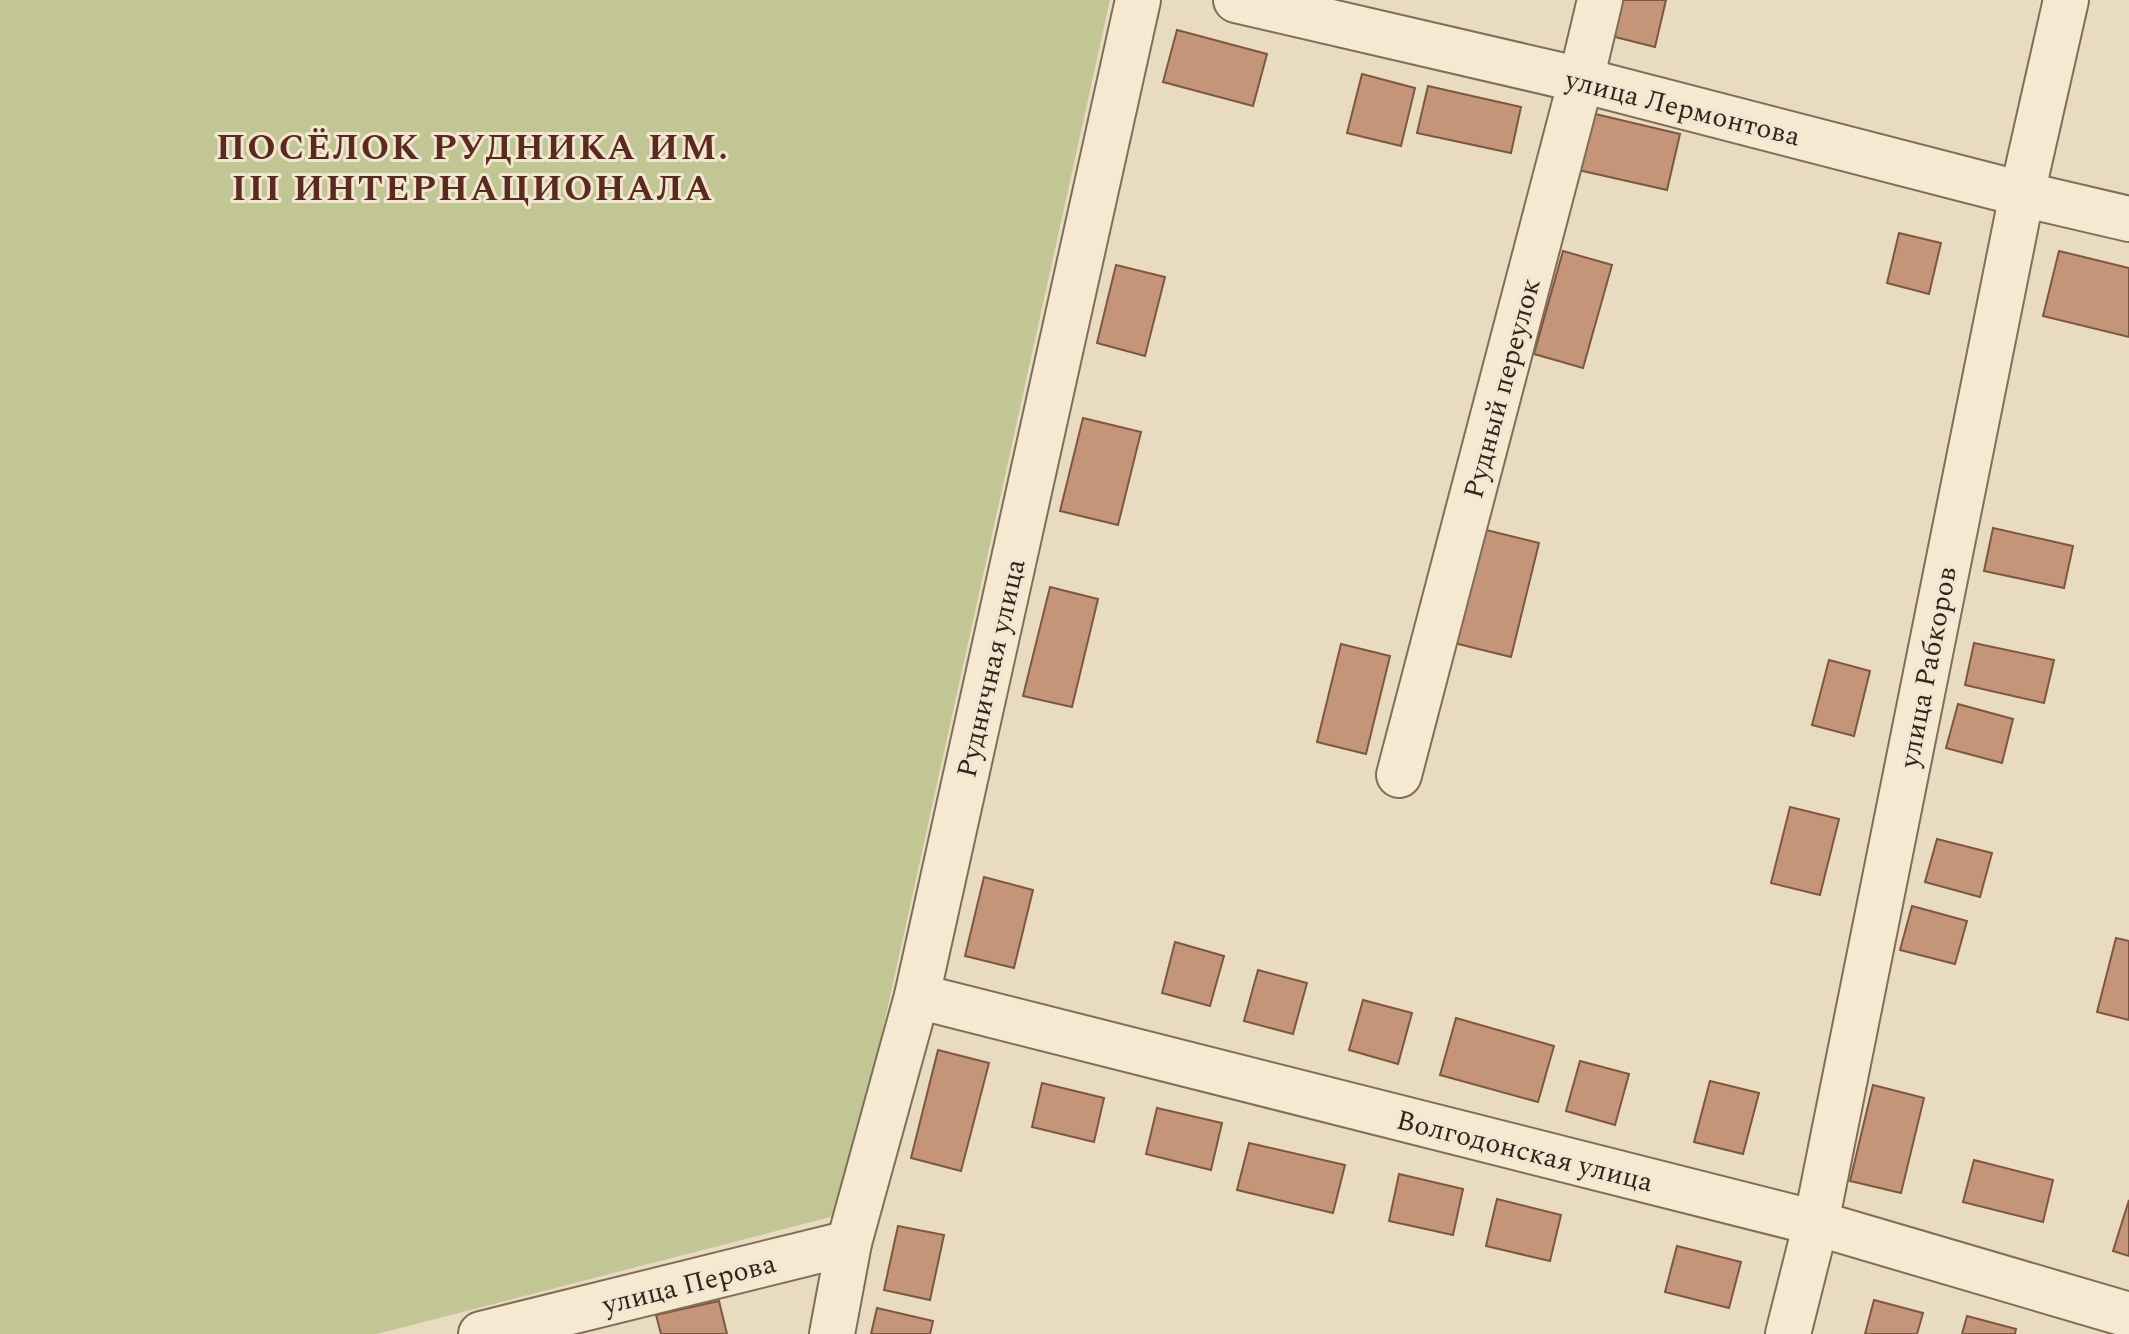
<svg xmlns="http://www.w3.org/2000/svg" width="2129" height="1334" font-family="Spectral,serif">
<rect width="100%" height="100%" fill="#e9dbc0"/>
<path fill="#c2c695" d="M0,0H1110L842,1214L377,1334H0Z"/>
<g fill="#c49579" stroke="#7d5742" stroke-width="2">
<path d="M1615,0H1666L1655,47L1607,35Z"/>
<path d="M1177,30L1267,54L1253,106L1163,82Z"/>
<path d="M1362,74L1415,88L1401,146L1347,133Z"/>
<path d="M1428,86L1521,107L1511,153L1417,133Z"/>
<path d="M1591,113L1680,134L1667,190L1578,170Z"/>
<path d="M1899,233L1941,243L1929,294L1887,283Z"/>
<path d="M1563,251L1612,265L1583,368L1534,354Z"/>
<path d="M2059,251L2129,268V337L2043,316Z"/>
<path d="M1116,265L1165,277L1145,356L1097,343Z"/>
<path d="M1083,418L1141,432L1118,525L1060,511Z"/>
<path d="M1993,528L2073,546L2064,588L1984,571Z"/>
<path d="M1482,529L1539,543L1511,657L1454,643Z"/>
<path d="M1050,587L1098,599L1072,707L1023,696Z"/>
<path d="M1974,643L2054,660L2044,703L1965,685Z"/>
<path d="M1341,644L1390,656L1366,754L1317,742Z"/>
<path d="M1829,660L1870,671L1854,736L1812,725Z"/>
<path d="M1958,704L2013,719L2002,763L1946,748Z"/>
<path d="M1790,807L1839,819L1820,895L1771,883Z"/>
<path d="M1937,839L1992,853L1980,897L1925,882Z"/>
<path d="M984,877L1033,890L1014,968L965,956Z"/>
<path d="M1912,906L1967,921L1955,964L1900,950Z"/>
<path d="M2116,938L2129,941V1020L2097,1012Z"/>
<path d="M1175,942L1224,956L1210,1006L1162,993Z"/>
<path d="M1258,970L1307,983L1293,1034L1244,1021Z"/>
<path d="M1363,1000L1412,1013L1398,1064L1349,1050Z"/>
<path d="M1456,1018L1554,1046L1538,1102L1440,1075Z"/>
<path d="M938,1050L989,1063L961,1171L911,1158Z"/>
<path d="M1580,1061L1629,1074L1615,1125L1566,1111Z"/>
<path d="M1710,1081L1759,1093L1743,1154L1694,1142Z"/>
<path d="M1042,1083L1104,1098L1094,1142L1032,1127Z"/>
<path d="M1873,1085L1924,1098L1901,1193L1850,1181Z"/>
<path d="M1157,1108L1222,1123L1211,1170L1146,1154Z"/>
<path d="M1249,1143L1345,1165L1333,1213L1237,1190Z"/>
<path d="M1974,1160L2053,1180L2043,1222L1963,1202Z"/>
<path d="M1399,1174L1463,1189L1453,1235L1389,1221Z"/>
<path d="M1497,1199L1561,1215L1550,1261L1486,1246Z"/>
<path d="M2129,1200V1256L2113,1251Z"/>
<path d="M898,1226L944,1235L930,1300L884,1290Z"/>
<path d="M1677,1246L1741,1262L1729,1308L1665,1292Z"/>
<path d="M1874,1300L1923,1313L1917,1334H1865Z"/>
<path d="M719,1301L727,1334H661L656,1315Z"/>
<path d="M877,1308L933,1321L930,1334H871Z"/>
<path d="M1967,1316L2016,1329L2015,1334H1962Z"/>
</g>
<g fill="none" stroke-linecap="round" stroke-linejoin="round">
<defs>
<g id="minor">
<path d="M1236,0L1581,80L2022,194L2129,219"/>
<path d="M1399,775L1581,80L1600,0"/>
<path d="M917,996L1816,1223L2129,1315"/>
<path d="M481,1334L849,1243"/>
<path d="M832,1334L849,1243L917,996L1138,0"/>
<path d="M1788,1334L1816,1223L2022,194L2066,0"/>
</g>
</defs>
<use href="#minor" stroke="#806d5a" stroke-width="48"/>
<use href="#minor" stroke="#f5e9d2" stroke-width="44"/>
</g>
<g text-anchor="middle" stroke-width="6" stroke-linejoin="round" paint-order="stroke">
<g font-size="28" fill="#31261d" stroke="#f1e6cf">
<text transform="translate(1683 107) rotate(14)" y="10">улица Лермонтова</text>
<text transform="translate(1501 388) rotate(-75)" y="10">Рудный переулок</text>
<text transform="translate(1927 667) rotate(-79)" y="10">улица Рабкоров</text>
<text transform="translate(990 668) rotate(-77)" y="10">Рудничная улица</text>
<text transform="translate(1525 1150) rotate(14)" y="10">Волгодонская улица</text>
<text transform="translate(689 1283) rotate(-14)" y="10">улица Перова</text>
</g>
<g font-size="36" font-weight="bold" letter-spacing="2" fill="#5a2a20" stroke="#f1e6cf">
<text x="473" y="159">ПОСЁЛОК РУДНИКА ИМ.<tspan x="473" dy="41">III ИНТЕРНАЦИОНАЛА</tspan></text>
</g>
</g>
</svg>
